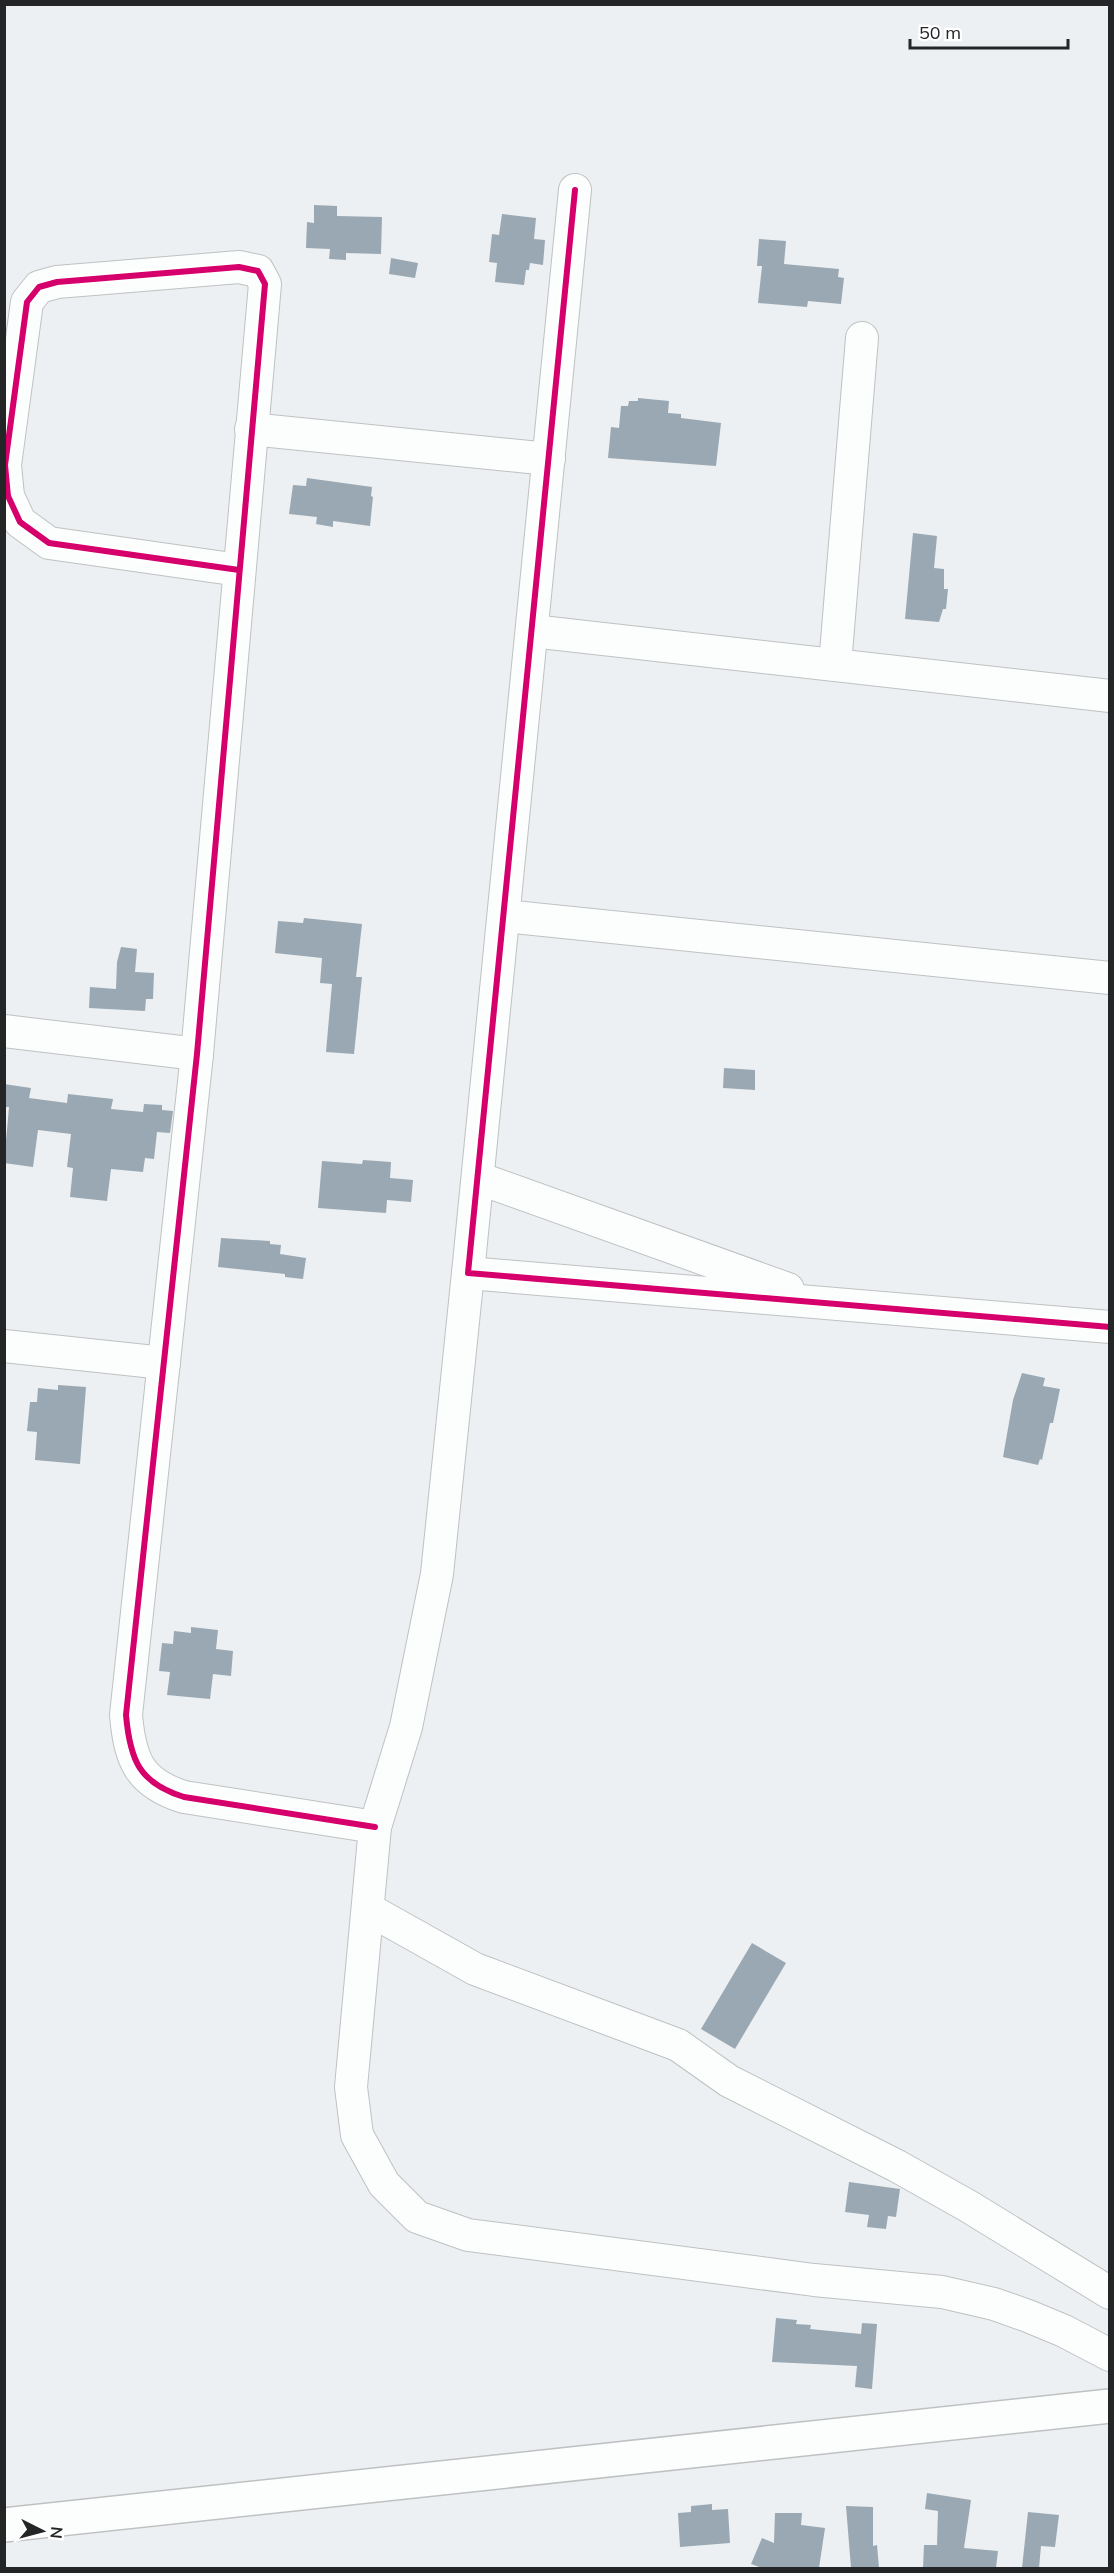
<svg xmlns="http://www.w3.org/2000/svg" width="1114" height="2573" font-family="Mulish,sans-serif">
<rect width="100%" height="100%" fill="#edf0f2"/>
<g fill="#99a8b3">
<path d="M314,205L337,206V216L382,217L381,254L346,253V260L329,259L330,249L306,248L307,222L314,223Z"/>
<path d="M502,214L536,218L534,239L545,240L543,265L530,263L529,270H526L524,285L495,282L497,263L489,262L492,234L499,235Z"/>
<path d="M759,239L786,241L784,264L839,269L838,277L844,278L841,304L808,301L807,307L758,303L762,266H757Z"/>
<path d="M391,258L418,263L415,278L389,274Z"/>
<path d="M638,398L669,401L668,413L681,414V418L721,423L716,466L608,458L611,427L619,428L621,406H628L629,401H638Z"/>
<path d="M307,478L372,487L371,496L373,497L370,526L333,521V527L316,524L317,517L289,514L293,485L306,486Z"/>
<path d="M913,533L937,536L934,568L944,569V589H948L946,609H943L939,622L905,619Z"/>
<path d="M304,918L362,924L356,977H362L354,1054L326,1052L332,984L320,983L322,958L275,953L278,921L303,923Z"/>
<path d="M121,947L137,949L135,972L154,973L153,999H146L145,1011L89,1008L90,987L116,989L117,962Z"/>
<path d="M724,1068L755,1070V1090L723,1088Z"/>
<path d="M4,1084L31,1088L29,1098L67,1103L68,1094L113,1099L111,1109L143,1112L144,1104L162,1105V1110L173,1111L170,1133L157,1132L154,1159L145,1158L143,1172L111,1169L107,1201L70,1197L73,1168L67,1167L71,1134L38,1130L33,1167L4,1163L9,1107H4Z"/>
<path d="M363,1160L391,1162L390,1178L413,1180L411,1202L387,1200L386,1213L318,1208L322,1161L362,1164Z"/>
<path d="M221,1238L270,1241V1244L281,1245L280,1254L306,1258L303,1279L285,1277V1274L218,1267Z"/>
<path d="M1022,1373L1045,1378L1043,1386L1060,1389L1053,1423H1050L1042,1460L1040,1459L1038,1465L1003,1457L1013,1400Z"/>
<path d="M58,1385L86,1387L80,1464L35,1460L37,1432L27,1431L30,1402H37L38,1388L58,1390Z"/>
<path d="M191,1627L218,1630L216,1649L233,1651L231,1676L213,1674L210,1699L167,1695L170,1672L159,1671L162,1643L173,1644L174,1631L191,1633Z"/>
<path d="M752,1943L786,1963L735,2049L701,2029Z"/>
<path d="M849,2182L900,2189L896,2217L888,2216L886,2229L867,2227L869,2215L845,2212Z"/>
<path d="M776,2318L797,2320L796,2324L811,2325L810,2329L851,2333L861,2334L862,2323L877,2324L872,2389L855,2387L857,2366L772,2362Z"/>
<path d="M927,2493L971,2500L964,2548L998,2551L996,2568H923L924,2545H937L938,2511L925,2509Z"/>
<path d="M712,2504V2510L728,2509L730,2543L680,2547L678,2513L691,2512V2506Z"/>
<path d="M846,2506L873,2507V2546L877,2545L879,2568H851Z"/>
<path d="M1028,2512L1059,2515L1055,2547L1041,2546L1039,2568H1022Z"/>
<path d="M775,2513H802L801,2525L825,2528L819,2568H762L751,2564L762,2538L774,2543Z"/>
</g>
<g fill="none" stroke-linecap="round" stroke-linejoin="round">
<defs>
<g id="minor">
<path d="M575,190L468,1273L1110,1327"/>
<path d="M251,429L549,459"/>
<path d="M239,570L49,543L20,522L8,496L5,465L27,302L39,287L57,282L239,267L258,271L265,284L197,1054L126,1715C130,1760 139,1783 184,1797L375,1827"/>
<path d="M532,631L1110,696"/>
<path d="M835,665L862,338"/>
<path d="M504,916L1110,978"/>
<path d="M4,1031L197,1054"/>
<path d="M478,1178L788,1289"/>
<path d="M468,1273L437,1574L406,1727L375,1827L351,2087L357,2135L384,2184L417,2217L468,2235L814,2280L942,2292L994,2304L1028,2316L1064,2331L1110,2355"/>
<path d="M4,1346L164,1363"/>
<path d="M368,1909L475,1969L678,2045L729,2081L897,2166L968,2206L1110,2293"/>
</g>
<path id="highway" d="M4,2525L1110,2406"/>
</defs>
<use href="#minor" stroke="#bfc1c2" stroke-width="34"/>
<use href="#highway" stroke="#bfc1c2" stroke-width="36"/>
<use href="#minor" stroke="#fcfdfd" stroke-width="32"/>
<use href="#highway" stroke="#fcfdfd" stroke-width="33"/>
<defs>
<g id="cycleway">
<path d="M575,190L468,1273L1110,1327"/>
<path d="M239,570L49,543L20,522L8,496L5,465L27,302L39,287L57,282L239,267L258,271L265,284L197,1054L126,1715C130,1760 139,1783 184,1797L375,1827"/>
</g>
</defs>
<use href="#cycleway" stroke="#fff" stroke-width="10"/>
<use href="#cycleway" stroke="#d6006c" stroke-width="6"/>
</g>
<rect width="1114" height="2573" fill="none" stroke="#232526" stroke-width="12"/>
<g transform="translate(42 2531) rotate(96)" stroke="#ffffff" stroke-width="4.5" paint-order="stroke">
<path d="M0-4.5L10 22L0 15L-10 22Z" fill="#232526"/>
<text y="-9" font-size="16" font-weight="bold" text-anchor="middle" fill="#232526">N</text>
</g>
<path d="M910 39v9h158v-9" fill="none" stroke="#232526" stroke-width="3"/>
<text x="919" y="39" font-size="18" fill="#232526" stroke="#ffffff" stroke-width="4.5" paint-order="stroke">50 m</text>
</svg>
